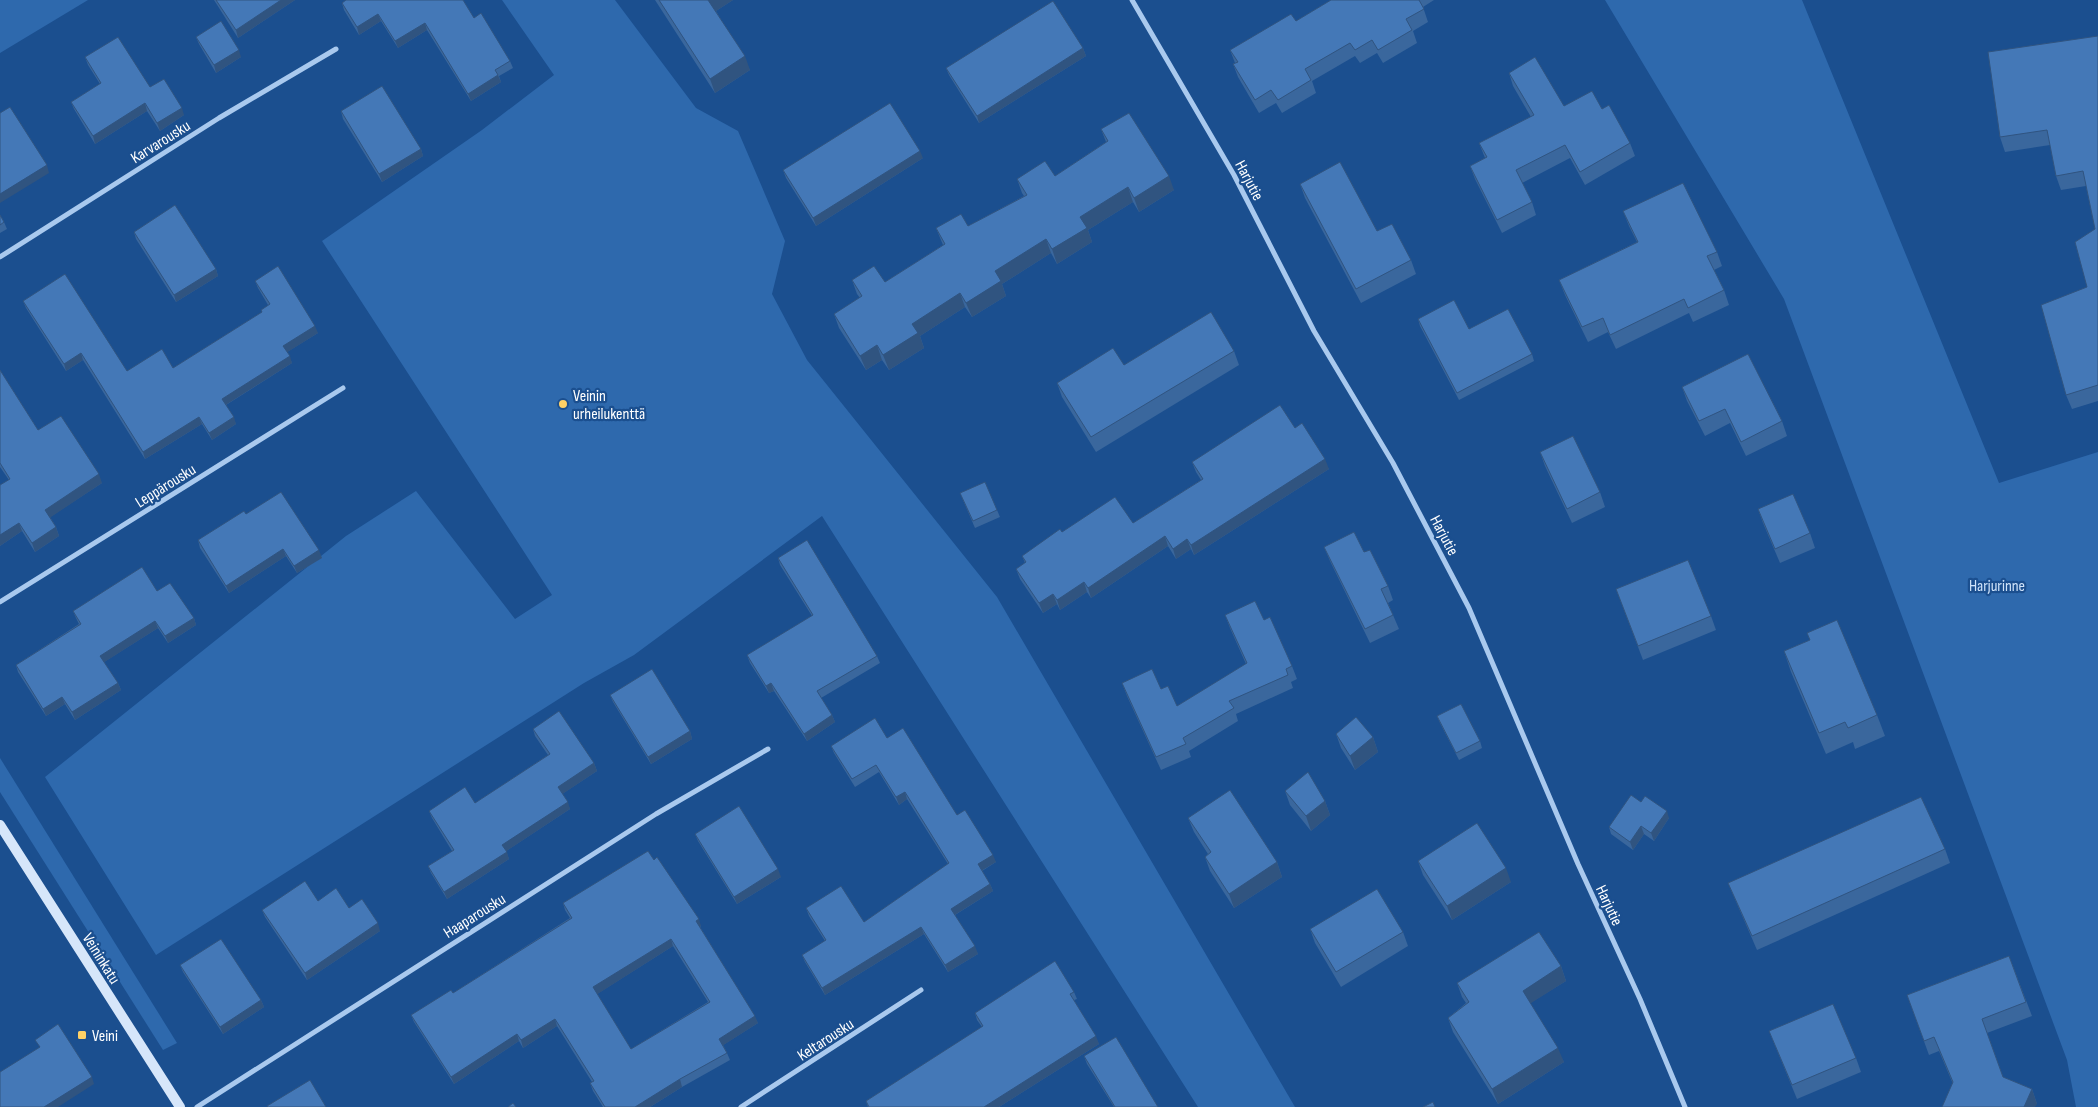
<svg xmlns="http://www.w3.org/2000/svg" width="2098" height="1107" font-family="'Sofia Sans Condensed',sans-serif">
<rect width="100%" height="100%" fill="#1b4f8f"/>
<g fill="#2e69ad">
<path d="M0,0H88L0,53Z"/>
<path d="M502,0H615L696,108L738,131L785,241L772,294L807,360L997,597L1295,1107H1198L822,516L634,655L584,683L156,955L45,777L346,536L416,491L515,619L552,595L322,241L482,130L554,75Z"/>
<path d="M1605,0H1802L1999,483L2098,452V1107H2076L2067,1060L1784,299Z"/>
<path d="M0,758L177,1043L163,1050L0,792Z"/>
</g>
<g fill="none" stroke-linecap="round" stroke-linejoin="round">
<g stroke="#a9c9ee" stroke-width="5">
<path d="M1132,0L1234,175L1314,331L1393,463L1469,608L1578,864L1640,999L1685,1107"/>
<path d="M0,257L219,118L336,49"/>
<path d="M0,602L343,388"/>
<path d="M197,1107L656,814L768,749"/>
<path d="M741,1107L921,990"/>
</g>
<path stroke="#d6e6fa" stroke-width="10" d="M0,825L180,1107"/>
</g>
<g fill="#3a679d" fill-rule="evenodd">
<path d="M214,0H295L238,38Z"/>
<path d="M655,0H733L716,11L750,70L715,93Z"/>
<path d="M1331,0H1434L1423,7L1428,22L1413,31L1417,43L1383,63L1377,53L1360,63L1355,56L1312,81L1316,93L1282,113L1276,103L1259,113L1238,77L1233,64L1235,63L1230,50L1296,21Z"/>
<path d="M342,3L474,18L510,61L513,68L499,76L501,82L471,101L427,30L398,48L381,21L359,35L344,10Z"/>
<path d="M2098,36V401L2072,409L2066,395L2087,287L2095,229L2086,186L2061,190L2056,176L2050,145L2005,152L2000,137Z"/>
<path d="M196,37L241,57L216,73L199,44Z"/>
<path d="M1083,48L1086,56L979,123L949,75L946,68Z"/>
<path d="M85,57L150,87L184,115L160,131L147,111L95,144L74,109L71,102L100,84L88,65Z"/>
<path d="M1509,73L1564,106L1602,109L1630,143L1635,156L1585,185L1570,158L1522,183L1532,202L1536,215L1502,233L1475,179L1470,166L1485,158L1479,143L1531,117L1513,86Z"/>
<path d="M341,111L421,149L423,156L382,182L343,119Z"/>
<path d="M1101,129L1174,190L1139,212L1133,202L1088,230L1092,242L1057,264L1051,253L1002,284L1006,296L972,317L965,307L920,336L924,348L889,370L882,360L866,370L839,328L834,314L860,298L857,294L852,280L885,282L943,245L936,228L968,226L1024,196L1022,193L1017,179L1055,176L1106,142Z"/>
<path d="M923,158L816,226L786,178L783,170Z"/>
<path d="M1300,184L1377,231L1411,260L1416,274L1361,303L1305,198Z"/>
<path d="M1623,211L1717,252L1722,266L1714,270L1724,290L1729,305L1693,322L1689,313L1616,349L1608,332L1588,342L1565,295L1559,280L1637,242L1629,226Z"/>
<path d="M0,215L4,222L7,229L0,233Z"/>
<path d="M134,232L216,269L218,276L176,302L136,239Z"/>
<path d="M255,281L318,333L287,352L292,363L226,405L236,424L212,440L202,424L145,459L83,360L66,371L26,308L23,301L127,371L173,368L262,312L268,305L258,288Z"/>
<path d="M1418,319L1469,329L1532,354L1534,361L1459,400L1420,326Z"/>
<path d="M1234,351L1239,365L1096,452L1062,397L1057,383L1124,365Z"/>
<path d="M0,370L38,430L102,483L50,517L56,527L59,536L35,552L22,531L0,546V485L9,480L0,467Z"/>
<path d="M1682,387L1782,421L1787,436L1746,456L1730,423L1705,436L1687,401Z"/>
<path d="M1295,428L1329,469L1194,555L1191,549L1176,559L1168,546L1091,598L1087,592L1060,610L1057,604L1043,613L1020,579L1016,569L1025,563L1022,556L1062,532L1133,523L1201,480L1196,472L1192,462Z"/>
<path d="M1540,452L1600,492L1605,507L1572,523L1545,466Z"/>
<path d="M960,493L997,510L1000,517L975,528Z"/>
<path d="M1758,509L1810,533L1815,548L1780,563L1763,523Z"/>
<path d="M246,514L322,558L297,573L286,556L229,593L200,548L198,540Z"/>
<path d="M1324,547L1364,552L1388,586L1393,600L1388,603L1393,615L1399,629L1370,643L1330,561Z"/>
<path d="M778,558L877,656L880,663L821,698L832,715L835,722L807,741L774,691L769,693L750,663L747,655L812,616L780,565Z"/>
<path d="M1616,589L1711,616L1716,630L1643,660Z"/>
<path d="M157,591L194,618L196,625L168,643L158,628L104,662L118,683L121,690L75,720L65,704L46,716L18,672L16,665L79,624L76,618L73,611Z"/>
<path d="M1225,615L1264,620L1292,666L1297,679L1291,682L1293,688L1236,714L1238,721L1189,751L1191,757L1161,770L1127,696L1122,683L1161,689L1177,706L1246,664L1230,628Z"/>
<path d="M1807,633L1877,715L1885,736L1855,749L1853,742L1826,754L1791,672L1784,651L1810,640Z"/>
<path d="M610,695L690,731L692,739L651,764L613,702Z"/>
<path d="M1437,716L1480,741L1482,748L1459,760L1440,723Z"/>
<path d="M533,729L594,763L597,771L562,794L570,809L506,851L509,859L447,899L431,873L428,866L452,851L432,818L429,811L475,803L548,755L535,736Z"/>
<path d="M1336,734L1373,737L1378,752L1355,770L1341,748Z"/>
<path d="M887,738L957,815L996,862L982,871L990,884L993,891L955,915L978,954L948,972L924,934L825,995L805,962L802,955L825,941L809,916L806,908L864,922L948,864L907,799L899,805L879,772L855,787L834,753L831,746Z"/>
<path d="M1285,791L1325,801L1330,815L1311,831L1290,805Z"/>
<path d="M1641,802L1669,818L1654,841L1644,834L1633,850L1611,834L1609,827Z"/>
<path d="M1188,818L1277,862L1282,877L1234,908L1210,871L1205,857L1208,854L1194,832Z"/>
<path d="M695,834L781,877L737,904L698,841Z"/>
<path d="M1945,849L1950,863L1757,950L1734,897L1728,883Z"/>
<path d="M654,860L701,926L700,927L758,1023L723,1045L727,1053L730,1060L682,1087L650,1107H603L593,1091L590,1083L592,1082L557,1026L523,1048L519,1041L454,1084L414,1022L411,1015L453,993L570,918L565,910L563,903ZM673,946L708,1002L631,1049L597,994Z"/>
<path d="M1418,861L1511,882L1452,920L1423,875Z"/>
<path d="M318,901L380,931L307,980L265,917L262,910Z"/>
<path d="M1310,929L1403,932L1408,946L1341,987L1315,943Z"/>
<path d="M2009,956L2032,1016L1987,1033L2003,1077L2032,1089L2037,1104L1953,1084L1939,1051L1929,1055L1907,995Z"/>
<path d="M180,965L261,1000L264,1007L223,1034L183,972Z"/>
<path d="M1561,966L1566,981L1530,1003L1564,1062L1498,1104L1453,1032L1448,1018L1466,1003L1462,997L1457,983Z"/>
<path d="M1074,992L1077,999L1074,1000L1099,1044L999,1107H868L866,1101L982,1027L977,1020L975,1013Z"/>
<path d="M1769,1031L1856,1058L1861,1072L1797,1099Z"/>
<path d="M1084,1056L1158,1107H1114L1087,1064Z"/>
</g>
<g fill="#305480">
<path d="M281,0H295L238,38L236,30Z"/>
<path d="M708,0H733L713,13Z"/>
<path d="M378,14L381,21L359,35L357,27Z"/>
<path d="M425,23L427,30L398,48L395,41Z"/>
<path d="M1083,48L1086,56L979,123L977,116Z"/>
<path d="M239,50L241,57L216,73L214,65Z"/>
<path d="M745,56L750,70L715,93L710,79Z"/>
<path d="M498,75L501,82L471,101L468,94Z"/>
<path d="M145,103L147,111L95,144L93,136Z"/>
<path d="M182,108L184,115L160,131L157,123Z"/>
<path d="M421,149L423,156L382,182L379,174Z"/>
<path d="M920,151L923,158L816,226L813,218Z"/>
<path d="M47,165L49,173L0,203V194Z"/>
<path d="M1169,176L1174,190L1139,212L1134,198Z"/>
<path d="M1128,187L1133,202L1088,230L1092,242L1057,264L1052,249L1080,217Z"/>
<path d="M1046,239L1051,253L1002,284L1006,296L972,317L966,303L995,271Z"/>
<path d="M216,269L218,276L176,302L174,295Z"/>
<path d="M960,293L965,307L920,336L924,348L889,370L883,355L912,324Z"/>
<path d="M315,326L318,333L286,353L283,346Z"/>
<path d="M877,345L882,360L866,370L860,356Z"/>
<path d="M81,353L83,360L66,371L64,364Z"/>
<path d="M290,356L292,363L224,406L222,399Z"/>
<path d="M199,417L202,424L145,459L143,452Z"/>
<path d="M234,417L236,424L212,440L209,433Z"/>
<path d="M1325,459L1329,469L1194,555L1191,545Z"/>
<path d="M99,474L102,483L48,519L45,510Z"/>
<path d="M19,523L22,531L0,546V535Z"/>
<path d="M56,527L59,536L35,552L32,543Z"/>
<path d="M1165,536L1168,546L1091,598L1088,588Z"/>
<path d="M1187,539L1191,549L1176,559L1173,549Z"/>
<path d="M283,549L286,556L229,593L226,586Z"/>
<path d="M319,550L322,558L297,573L294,566Z"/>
<path d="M1084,582L1087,592L1060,610L1057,600Z"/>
<path d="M1053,594L1057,604L1043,613L1039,603Z"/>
<path d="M194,618L196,625L168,643L165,636Z"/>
<path d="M155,621L158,628L103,663L100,656Z"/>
<path d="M118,683L121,690L75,720L72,712Z"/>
<path d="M771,683L774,691L769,693L766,686Z"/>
<path d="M62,697L65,704L46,716L43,709Z"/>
<path d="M832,715L835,722L807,741L804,734Z"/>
<path d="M690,731L692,739L651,764L648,757Z"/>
<path d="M1373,737L1378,752L1355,770L1350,756Z"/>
<path d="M594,763L597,771L561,795L558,787Z"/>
<path d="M905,792L907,799L899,805L896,797Z"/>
<path d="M1325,801L1330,815L1311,831L1306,816Z"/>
<path d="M568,802L570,809L505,852L502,845Z"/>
<path d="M1667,811L1669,818L1654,841L1651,833Z"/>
<path d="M1641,826L1644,834L1633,850L1630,842Z"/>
<path d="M507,852L509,859L447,899L444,892Z"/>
<path d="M993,855L996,862L981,871L978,864Z"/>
<path d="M1277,862L1282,877L1234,908L1229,894Z"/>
<path d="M1506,868L1511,882L1452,920L1447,906Z"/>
<path d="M778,869L781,877L737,904L734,897Z"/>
<path d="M990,884L993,891L953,916L951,909Z"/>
<path d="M699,919L701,926L698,928L696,921Z"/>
<path d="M378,923L380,931L307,980L305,973Z"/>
<path d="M921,927L924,934L825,995L822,988Z"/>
<path d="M671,939L673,946L596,995L593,987Z"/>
<path d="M975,946L978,954L948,972L945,965Z"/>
<path d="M1561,966L1566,981L1528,1005L1523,991Z"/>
<path d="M261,1000L264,1007L223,1034L220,1027Z"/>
<path d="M755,1016L758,1023L722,1046L719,1039Z"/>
<path d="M555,1019L557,1026L523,1048L521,1040Z"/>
<path d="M517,1034L519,1041L454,1084L451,1077Z"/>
<path d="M1096,1036L1099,1044L999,1107H984Z"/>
<path d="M1558,1048L1564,1062L1498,1104L1492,1089Z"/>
<path d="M92,1077L94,1084L58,1107H44Z"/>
<path d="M680,1079L682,1087L650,1107H635Z"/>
<path d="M2032,1089L2037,1104L2035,1107H2024Z"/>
</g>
<g fill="#4478b7" stroke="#305480" fill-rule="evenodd">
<path d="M216,0H281L236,30Z"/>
<path d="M346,0H463L474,18L481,13L510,61L495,70L498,75L468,94L425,23L395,41L378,14L357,27L342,3Z"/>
<path d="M659,0H708L745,56L710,79Z"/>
<path d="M1331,0H1419L1424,9L1406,19L1412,30L1378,50L1372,40L1355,50L1350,43L1305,69L1311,80L1278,100L1271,90L1255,100L1233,64L1238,62L1230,50L1291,14L1296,21Z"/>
<path d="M1053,1L1083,48L977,116L946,68Z"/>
<path d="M221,21L239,50L214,65L196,37Z"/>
<path d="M2098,36V385L2066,395L2041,305L2087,287L2075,242L2095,229L2083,171L2056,176L2047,130L2000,137L1988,52Z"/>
<path d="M118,37L150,87L164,79L182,108L157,123L145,103L93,136L71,102L101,83L85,57Z"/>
<path d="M1535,57L1564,106L1592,91L1602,109L1609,105L1630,143L1580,172L1565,145L1516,170L1532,202L1497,220L1470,166L1487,157L1479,143L1534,115L1509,73Z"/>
<path d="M382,86L421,149L379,174L341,111Z"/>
<path d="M890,103L920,151L813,218L783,170Z"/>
<path d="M10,107L47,165L0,194V113Z"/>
<path d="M1129,113L1169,176L1134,198L1128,187L1080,217L1087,228L1052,249L1046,239L995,271L1001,281L966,303L960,293L912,324L918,333L883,355L877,345L860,356L834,314L862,296L852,280L874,266L885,282L945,244L936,228L961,214L968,226L1027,195L1017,179L1045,161L1055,176L1108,141L1101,129Z"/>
<path d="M1340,162L1377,231L1392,224L1411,260L1356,289L1300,184Z"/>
<path d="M1683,183L1717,252L1707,256L1724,290L1688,308L1684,299L1610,335L1603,318L1582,327L1559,280L1638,242L1623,211Z"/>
<path d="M175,205L216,269L174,295L134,232Z"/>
<path d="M0,215L4,222L0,225Z"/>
<path d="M278,266L315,326L283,346L290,356L222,399L234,417L209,433L199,417L143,452L81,353L64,364L23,301L65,274L127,371L162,349L173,368L262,312L261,310L270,304L255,281Z"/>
<path d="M1454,300L1469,329L1508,309L1532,354L1457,393L1418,319Z"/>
<path d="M1211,312L1234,351L1091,437L1057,383L1113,348L1124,365Z"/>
<path d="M1748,354L1782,421L1741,442L1725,409L1699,421L1682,387Z"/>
<path d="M0,370L38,430L61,416L99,474L45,510L56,527L32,543L19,523L0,535V485L10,479L0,463Z"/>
<path d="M1280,405L1295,428L1302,423L1325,459L1191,545L1187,539L1173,549L1165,536L1088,588L1084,582L1057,600L1053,594L1039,603L1016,569L1026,562L1022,556L1060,529L1062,532L1115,497L1133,523L1203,479L1192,462Z"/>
<path d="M1573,436L1600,492L1567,509L1540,452Z"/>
<path d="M985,482L997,510L973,521L960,493Z"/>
<path d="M281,492L319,550L294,566L283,549L226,586L198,540L244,511L246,514Z"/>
<path d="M1793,494L1810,533L1775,549L1758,509Z"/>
<path d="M1354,532L1364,552L1370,550L1388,586L1381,589L1393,615L1365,629L1324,547Z"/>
<path d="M807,540L877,656L817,691L832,715L804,734L771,683L766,686L747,655L813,615L778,558Z"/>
<path d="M1688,560L1711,616L1638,646L1616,589Z"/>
<path d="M142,567L157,591L170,583L194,618L165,636L155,621L100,656L118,683L72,712L62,697L43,709L16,665L81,624L73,611Z"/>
<path d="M1255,601L1264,620L1270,617L1292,666L1286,669L1288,675L1229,701L1234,708L1183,738L1186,744L1156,757L1122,683L1152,669L1161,689L1168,686L1177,706L1247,663L1225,615Z"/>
<path d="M1837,620L1877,715L1848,728L1845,722L1819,733L1784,651L1810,640L1807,633Z"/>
<path d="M652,669L690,731L648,757L610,695Z"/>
<path d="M1461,704L1480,741L1456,753L1437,716Z"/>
<path d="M559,711L594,763L558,787L568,802L502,845L507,852L444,892L428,866L454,850L429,811L465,787L475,803L550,754L533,729Z"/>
<path d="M1356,717L1373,737L1350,756L1336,734Z"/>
<path d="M875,718L887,738L903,728L957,815L965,810L993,855L978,864L990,884L951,909L975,946L945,965L921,927L822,988L802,955L826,940L806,908L841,886L864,922L949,863L905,792L896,797L876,765L852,779L831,746Z"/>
<path d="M1308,772L1325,801L1306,816L1285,791Z"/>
<path d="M1230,790L1277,862L1229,894L1205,857L1211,852L1188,818Z"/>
<path d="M1631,795L1641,802L1645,796L1667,811L1651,833L1641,826L1630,842L1609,827Z"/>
<path d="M1921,797L1945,849L1752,936L1728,883Z"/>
<path d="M739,806L778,869L734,897L695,834Z"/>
<path d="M1477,823L1506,868L1447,906L1418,861Z"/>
<path d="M648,851L654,860L657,857L699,919L696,921L755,1016L719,1039L727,1053L680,1079L635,1107H605L590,1083L594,1081L555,1019L521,1040L517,1034L451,1077L411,1015L451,990L453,993L572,918L563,903ZM671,939L710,1002L631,1049L593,987Z"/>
<path d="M305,881L318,901L336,888L349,908L362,899L378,923L305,973L262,910Z"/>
<path d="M1377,889L1403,932L1336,972L1310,929Z"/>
<path d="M1539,932L1561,966L1523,991L1558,1048L1492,1089L1448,1018L1469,1002L1457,983Z"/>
<path d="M221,939L261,1000L220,1027L180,965Z"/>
<path d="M2009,956L2026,1002L1982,1019L2003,1077L2032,1089L2024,1107H1942L1953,1082L1934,1037L1924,1041L1907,995Z"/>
<path d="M1055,961L1074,992L1070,994L1096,1036L984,1107H869L866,1101L983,1026L975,1013Z"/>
<path d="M1833,1004L1856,1058L1792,1085L1769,1031Z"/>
<path d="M58,1024L92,1077L44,1107H0V1072L40,1047L35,1040Z"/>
<path d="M1116,1037L1158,1107H1115L1084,1056Z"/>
<path d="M310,1080L326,1107H268L267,1106Z"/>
<path d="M1433,1102L1435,1107H1423Z"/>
<path d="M513,1103L516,1107H508Z"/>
</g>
<g fill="#ffd166" stroke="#1b4f8f" stroke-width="2">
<circle cx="563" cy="404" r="5"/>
<rect x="77" y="1030" width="10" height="10" rx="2.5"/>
</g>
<g text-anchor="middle" stroke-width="4.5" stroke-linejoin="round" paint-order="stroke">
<g font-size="16" fill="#fff" stroke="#1b4f8f">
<text transform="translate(160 141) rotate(-32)" y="6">Karvarousku</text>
<text transform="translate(1250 180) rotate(62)" y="6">Harjutie</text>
<text transform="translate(165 485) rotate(-32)" y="6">Leppärousku</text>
<text transform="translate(1445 535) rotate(62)" y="6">Harjutie</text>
<text transform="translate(1610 905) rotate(65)" y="6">Harjutie</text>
<text transform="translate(474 915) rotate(-32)" y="6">Haaparousku</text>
<text transform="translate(102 958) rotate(58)" y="6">Veininkatu</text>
<text transform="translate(825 1039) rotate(-33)" y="6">Keltarousku</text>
</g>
<g font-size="16" fill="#fff" stroke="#1b4f8f" text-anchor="start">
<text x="573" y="401">Veinin<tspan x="573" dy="18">urheilukenttä</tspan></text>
<text x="92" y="1041">Veini</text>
</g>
<g font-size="16" fill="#cfe3fa" stroke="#1b4f8f">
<text x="1997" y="591">Harjurinne</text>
</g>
</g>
</svg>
